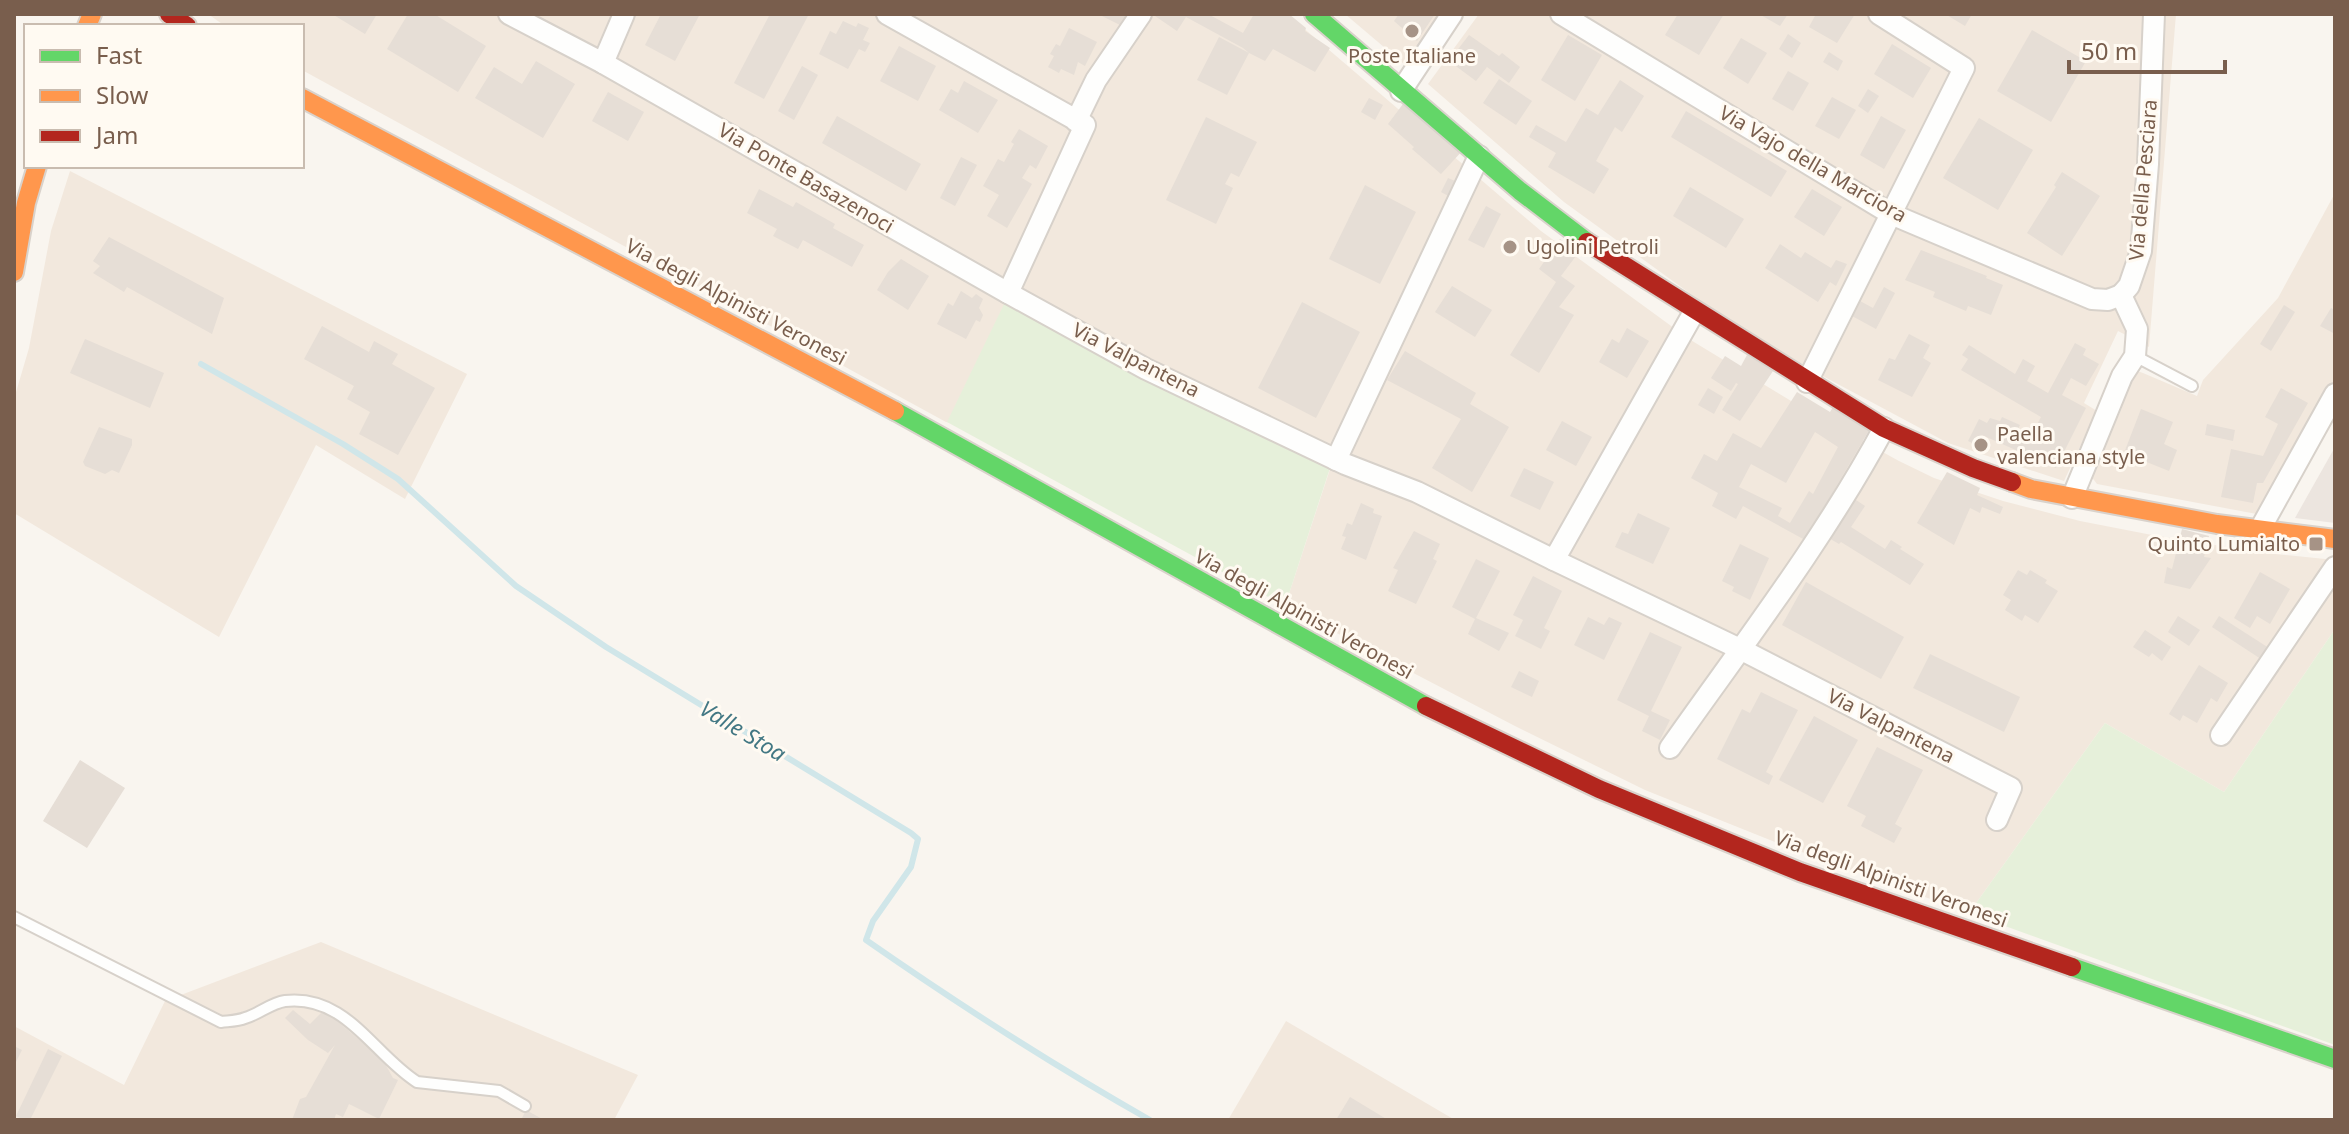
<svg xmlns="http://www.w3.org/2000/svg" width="2349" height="1134" font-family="'Noto Sans',sans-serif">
<rect width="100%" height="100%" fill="#f9f5ef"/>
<g fill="#f2e8dd">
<path d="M208,14H1287L1541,231L1689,339L1801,407L1899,461L1934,478L2003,501L2080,521L2152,535L2265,553L2335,560V629L2224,792L2105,723L1969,913L1785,846L1645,790L1513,725L1285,606L1332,463L946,422L302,70V26H225Z"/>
<path d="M1345,14H1440L1404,64Z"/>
<path d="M1479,14H2176L2149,347L2118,331L2084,403L2097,411L2064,481L1948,443L1819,374L1710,308L1564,202L1428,84Z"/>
<path d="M70,171L467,374L405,499L316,445L219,637L14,513V399L29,348L51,231Z"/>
<path d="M2335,193V382L2262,515L2097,484L2091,476L2092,469L2121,410L2130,379L2137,371L2143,373L2197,396L2203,380L2278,298Z"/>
<path d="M321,942L638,1075L614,1120H14V1026L124,1085L165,1001Z"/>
<path d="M1286,1021L1455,1120H1228Z"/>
</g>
<path fill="#ece5df" d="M2335,447V523L2295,518Z"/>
<g fill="#e6f0da">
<path d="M1006,300L1332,462L1285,606L947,422Z"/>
<path d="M2335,629V1045L1969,913L2105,723L2224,792Z"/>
</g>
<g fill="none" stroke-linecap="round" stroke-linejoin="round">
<path stroke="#d0e6e9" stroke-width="6" d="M201,364L343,444L398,479L516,586L606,647L911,833L918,839L911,867L873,921L866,940C958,1004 1053,1065 1150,1120"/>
</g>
<g fill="#e6ded6" fill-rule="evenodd">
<path d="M332,14H377L365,34Z"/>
<path d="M408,14H434L486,46L458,92L387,49Z"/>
<path d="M661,14H700L675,61L645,45Z"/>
<path d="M770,14H809L764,99L734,83Z"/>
<path d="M1098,14H1132L1124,27Z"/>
<path d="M1152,14H1208L1243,33L1254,14H1289L1306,28L1305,31L1330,48L1315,72L1273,49L1265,61L1249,53L1227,95L1197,80L1219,37L1249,53L1243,48L1186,17L1177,31Z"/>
<path d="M1399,14H1435L1417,41L1394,21Z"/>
<path d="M1678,14H1724L1699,55L1665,35Z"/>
<path d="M1759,14H1788L1780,26Z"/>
<path d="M1816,14H1855L1837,43L1809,27Z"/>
<path d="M1945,14H1972L1965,26Z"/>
<path d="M843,21L856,27L858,23L869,28L863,40L870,43L865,52L859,49L848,69L819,54L830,31L836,34Z"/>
<path d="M1069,28L1097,42L1085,66L1078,62L1074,75L1061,69L1059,73L1048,67L1054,56L1050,54L1056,44L1060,46Z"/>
<path d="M2032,30L2086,61L2051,122L1997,91Z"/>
<path d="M1788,34L1801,43L1792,58L1779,49Z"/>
<path d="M1469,35L1499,56L1502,53L1520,67L1509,83L1487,67L1476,81L1449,61Z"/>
<path d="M1568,35L1602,55L1575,101L1541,80Z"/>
<path d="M1741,38L1767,53L1748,84L1723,68Z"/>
<path d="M1892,44L1931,68L1913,98L1874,74Z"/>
<path d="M899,46L936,66L918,101L880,81Z"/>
<path d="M1829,52L1843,61L1838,71L1823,62Z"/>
<path d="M536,61L575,84L543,138L475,98L494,67L522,84Z"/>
<path d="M802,66L818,75L794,120L778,111Z"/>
<path d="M1788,71L1809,83L1793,111L1772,99Z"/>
<path d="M1499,79L1532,101L1516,125L1483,103Z"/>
<path d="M1620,80L1644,96L1622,132L1615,127L1596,161L1609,169L1594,194L1548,167L1556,153L1529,137L1536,125L1566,142L1586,108L1598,115Z"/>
<path d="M964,81L998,100L978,133L939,110L951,89L958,93Z"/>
<path d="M1868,89L1879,96L1868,113L1858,106Z"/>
<path d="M608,92L644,112L628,141L592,121Z"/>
<path d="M1832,97L1856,110L1839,139L1815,126Z"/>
<path d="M1369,98L1383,105L1375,120L1361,112Z"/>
<path d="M1406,100L1463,150L1441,174L1412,149L1414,147L1388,124Z"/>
<path d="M1686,111L1787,171L1771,197L1671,137Z"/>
<path d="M837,116L921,164L906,191L822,143Z"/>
<path d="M1881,116L1906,130L1884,169L1860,155Z"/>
<path d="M1206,117L1257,142L1239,177L1231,173L1225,184L1233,188L1216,224L1166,200Z"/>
<path d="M1979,118L2033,150L1998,210L1943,178Z"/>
<path d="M1019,129L1048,146L1036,169L1030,165L1022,178L1032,184L1007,228L987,216L999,195L983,186L998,159L1004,162L1014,144L1011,142Z"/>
<path d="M961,157L977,165L955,206L940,198Z"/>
<path d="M2062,172L2100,196L2062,256L2027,233L2056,187L2054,185Z"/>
<path d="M1448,178L1460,183L1452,198L1441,192Z"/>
<path d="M1365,185L1416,212L1380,284L1329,259Z"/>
<path d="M1690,187L1744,219L1726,248L1673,216Z"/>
<path d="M759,189L793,207L796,202L835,224L833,228L864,245L852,267L803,240L798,249L773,236L777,229L747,213Z"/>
<path d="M1812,189L1842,207L1824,236L1794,217Z"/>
<path d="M1486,206L1501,214L1484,248L1468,240Z"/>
<path d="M109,237L224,298L212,334L127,287L124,292L93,273L100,266L93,261Z"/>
<path d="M1560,239L1579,252L1561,276L1575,286L1559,307L1574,315L1539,373L1510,355L1556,282L1539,269Z"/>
<path d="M1780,244L1801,258L1805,252L1831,268L1836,260L1847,264L1836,286L1830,282L1818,302L1765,268Z"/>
<path d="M1921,250L1987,276L1986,278L2003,285L1991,315L1968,306L1966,311L1933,297L1935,292L1905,280Z"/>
<path d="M901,259L929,276L908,310L877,290L888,272Z"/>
<path d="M1452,286L1492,310L1475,337L1435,312Z"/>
<path d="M1884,287L1895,293L1876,329L1852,316L1860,301L1873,308Z"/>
<path d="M961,291L972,298L976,294L983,299L979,308L983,315L980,322L976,320L966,339L937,324L948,303L953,306Z"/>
<path d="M1302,302L1360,332L1316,418L1258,388Z"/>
<path d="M2284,305L2295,312L2271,351L2260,344Z"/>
<path d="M2331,308L2335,310V334L2320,326Z"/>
<path d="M322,326L369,352L374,341L398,354L392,364L435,388L398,455L359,434L370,412L347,399L354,386L304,359Z"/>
<path d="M1627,328L1649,341L1627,378L1599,362L1612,339L1619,343Z"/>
<path d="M1909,334L1930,345L1923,358L1931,363L1912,397L1878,380L1889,358L1895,360Z"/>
<path d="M85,339L164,373L150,408L70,373Z"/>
<path d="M2075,343L2086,349L2083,355L2099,364L2086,386L2071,378L2062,395L2086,408L2056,468L1982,435L1976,445L1968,441L1979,419L1987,423L1990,418L2000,421L2002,417L2020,425L2018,429L2031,436L2041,417L1961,370L1968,359L1962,355L1969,345L2015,374L2023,359L2035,366L2027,381L2048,393Z"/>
<path d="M1405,351L1476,393L1470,404L1509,427L1472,492L1432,468L1461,419L1387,380Z"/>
<path d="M1747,355L1773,371L1740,421L1722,410L1738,384L1736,383L1731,391L1711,378L1725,356L1741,366Z"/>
<path d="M1708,388L1723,397L1714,414L1698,405Z"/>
<path d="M2281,388L2308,403L2263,483H2257L2253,503L2221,497L2231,449L2263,456L2278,424L2265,417Z"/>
<path d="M1797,392L1830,412L1833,407L1871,427L1805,540L1743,506L1736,519L1712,506L1718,493L1691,478L1704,454L1717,461L1733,433L1761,448ZM1815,432L1838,447L1813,494L1809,491L1790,523L1778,516L1782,508L1739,487L1751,464L1786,483Z"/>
<path d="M2141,409L2173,422L2164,444L2177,450L2169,471L2124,453Z"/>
<path d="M1562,421L1592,437L1576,466L1546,450Z"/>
<path d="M2207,424L2235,430L2233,441L2205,435Z"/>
<path d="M99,427L132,439V445L119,473L112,470L105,474L85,466L83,462Z"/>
<path d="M1524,468L1554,482L1540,510L1510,496Z"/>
<path d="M1947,472L1980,488L1977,495L2003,507L2000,514L1982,507L1980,513L1970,508L1954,545L1917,523Z"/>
<path d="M1847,494L1865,506L1851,527L1885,549L1891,540L1902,547L1900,549L1924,564L1910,585L1841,542L1839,544L1822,534Z"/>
<path d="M1361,503L1374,509L1373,513L1382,516L1366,560L1341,549L1346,537L1342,536L1347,523L1352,525Z"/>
<path d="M1638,513L1670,528L1653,564L1615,547L1622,532L1628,534Z"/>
<path d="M2182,529L2209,536L2204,557L2211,558L2190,589L2164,583L2167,567L2172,569Z"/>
<path d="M1414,531L1440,544L1433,559L1437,561L1416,604L1388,591L1398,570L1393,568Z"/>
<path d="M1740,544L1769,558L1750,600L1732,591L1734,587L1722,581Z"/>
<path d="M1476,559L1500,571L1476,618L1509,633L1499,651L1468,634L1475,619L1452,607Z"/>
<path d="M2018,570L2027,575L2030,570L2047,580L2045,583L2058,591L2038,623L2025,615L2022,621L2005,610L2011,600L2003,595Z"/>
<path d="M2260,572L2290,589L2270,624L2257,616L2250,628L2234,618Z"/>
<path d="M1533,576L1562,591L1544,628L1550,631L1541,649L1515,636L1523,620L1513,615Z"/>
<path d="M1806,582L1904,637L1881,679L1782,625Z"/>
<path d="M2178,616L2200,630L2189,646L2168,632Z"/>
<path d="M2219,616L2272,650L2264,661L2212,627Z"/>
<path d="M1588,617L1604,625L1609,617L1622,623L1604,660L1574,645Z"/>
<path d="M2145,630L2171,647L2162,661L2152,653L2149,657L2133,647Z"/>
<path d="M1650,632L1682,647L1651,711L1670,720L1660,740L1642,731L1649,716L1617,700Z"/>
<path d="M1930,654L2020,697L2004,732L1913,688Z"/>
<path d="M2199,665L2228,683L2217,702L2211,698L2197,723L2183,715L2180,721L2169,714Z"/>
<path d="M1519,671L1539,681L1532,697L1511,687Z"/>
<path d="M1761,692L1798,710L1766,772L1773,776L1769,785L1717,759L1742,709L1750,713Z"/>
<path d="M1814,716L1858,740L1823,803L1779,780Z"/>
<path d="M1877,747L1923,770L1895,824L1902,828L1894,843L1861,826L1866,816L1847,806Z"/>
<path d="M80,760L125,788L87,848L43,821Z"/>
<path d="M293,1010L310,1024L324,1010L383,1060L393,1078L398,1080L379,1119L349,1104L343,1117L336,1114L334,1120H292L300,1099L306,1097L335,1045L328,1053L308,1040L285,1018Z"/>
<path d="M14,1046L22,1050L14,1066Z"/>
<path d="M48,1049L62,1056L30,1120H24L16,1116Z"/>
<path d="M1350,1097L1388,1120H1336Z"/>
<path d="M526,1110L544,1120H521Z"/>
</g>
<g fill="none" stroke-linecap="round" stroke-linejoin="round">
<defs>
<g id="lane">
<path d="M2135,356L2192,386"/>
<path d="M14,917L221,1022C229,1021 238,1021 245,1018C259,1014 271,1003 285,1001C346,994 373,1054 417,1082L499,1091L525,1106"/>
</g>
<g id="street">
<path d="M509,14L603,63L1008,293"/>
<path d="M887,14L1085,125L1008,293L1146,369L1345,464L1417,492L1554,560L1694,312"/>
<path d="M1561,14L1891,214L2092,299L2108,300L2121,295"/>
<path d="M603,63L624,14"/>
<path d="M1401,91L1452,14"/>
<path d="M1076,121L1096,80L1141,14"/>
<path d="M2121,295L2129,286L2141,251L2148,164L2154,14"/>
<path d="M1807,382L1964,68L1879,14"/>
<path d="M1336,460L1479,156"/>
<path d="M2072,498L2122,376L2135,356L2137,329L2121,295"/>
<path d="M2259,531L2335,394"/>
<path d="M1554,560L1740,649L2011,788L1997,820"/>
<path d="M2221,735L2335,567"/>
<path d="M1670,748C1744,643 1823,541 1884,428"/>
</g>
<g id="fast">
<path d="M1314,14L1520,191L1587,242"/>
<path d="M895,411L1426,706"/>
<path d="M2072,967L2335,1059"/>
</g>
<g id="slow">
<path d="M87,26L92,14"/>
<path d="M302,98L895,411"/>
<path d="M14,272L26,203L37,166"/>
<path d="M2012,482L2031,489L2217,524L2335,539"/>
</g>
<g id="jam">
<path d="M169,14L187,26"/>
<path d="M1587,242L1884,428L1973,468L2012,482"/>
<path d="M1426,706L1599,789L1800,872L2072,967"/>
</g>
</defs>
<use href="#lane" stroke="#d7d1ca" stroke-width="14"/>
<use href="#street" stroke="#d7d1ca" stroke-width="24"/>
<use href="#fast" stroke="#d9d2cb" stroke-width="22"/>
<use href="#slow" stroke="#d9d2cb" stroke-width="22"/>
<use href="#jam" stroke="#d9d2cb" stroke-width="22"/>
<use href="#lane" stroke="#fefefd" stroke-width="10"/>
<use href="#street" stroke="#fefefd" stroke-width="20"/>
<use href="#fast" stroke="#63d668" stroke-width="18"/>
<use href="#slow" stroke="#ff974d" stroke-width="18"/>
<use href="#jam" stroke="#b3261e" stroke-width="18"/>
</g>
<g fill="#a69386" stroke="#fffaf2" stroke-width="3">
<circle cx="1412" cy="31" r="8"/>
<circle cx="1510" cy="247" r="8"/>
<circle cx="1981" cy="445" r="8"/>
<rect x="2308" y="536" width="16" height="16" rx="4"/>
</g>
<g text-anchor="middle" stroke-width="6" stroke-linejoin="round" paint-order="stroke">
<g font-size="20" fill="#795e4d" stroke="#fffaf2" text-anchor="start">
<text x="1412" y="63" text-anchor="middle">Poste Italiane</text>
<text x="1526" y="254">Ugolini Petroli</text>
<text x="1997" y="441">Paella<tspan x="1997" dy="23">valenciana style</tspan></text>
<text x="2300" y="551" text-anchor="end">Quinto Lumialto</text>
</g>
<g font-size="20" fill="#795e4d" stroke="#fffaf2">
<text transform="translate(1813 164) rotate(30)" y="7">Via Vajo della Marciora</text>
<text transform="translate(806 178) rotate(30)" y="7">Via Ponte Basazenoci</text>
<text transform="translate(2143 180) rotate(-85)" y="7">Via della Pesciara</text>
<text transform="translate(736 302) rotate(28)" y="7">Via degli Alpinisti Veronesi</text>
<text transform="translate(1136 360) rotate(27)" y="7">Via Valpantena</text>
<text transform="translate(1304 614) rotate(29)" y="7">Via degli Alpinisti Veronesi</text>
<text transform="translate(1891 726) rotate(27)" y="7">Via Valpantena</text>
<text transform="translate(1891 879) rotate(20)" y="7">Via degli Alpinisti Veronesi</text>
</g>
<g font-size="22" font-style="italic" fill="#437884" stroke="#fffaf2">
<text transform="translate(743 731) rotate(31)" y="8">Valle Stoa</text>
</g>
</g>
<rect width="2349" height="1134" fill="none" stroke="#795e4d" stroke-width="32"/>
<rect x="24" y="24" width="280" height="144" fill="#fffaf2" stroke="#c9bcb0" stroke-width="2"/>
<rect x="40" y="50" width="40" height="12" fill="#63d668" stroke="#c9bcb0" stroke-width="2"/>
<text x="96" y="64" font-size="24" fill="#795e4d">Fast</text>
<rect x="40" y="90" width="40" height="12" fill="#ff974d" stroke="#c9bcb0" stroke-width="2"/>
<text x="96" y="104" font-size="24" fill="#795e4d">Slow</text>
<rect x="40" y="130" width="40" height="12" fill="#b3261e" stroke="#c9bcb0" stroke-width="2"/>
<text x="96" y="144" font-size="24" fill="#795e4d">Jam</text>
<path d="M2069 60v12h156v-12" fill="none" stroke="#795e4d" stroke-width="4"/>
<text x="2081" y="60" font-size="24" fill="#795e4d" stroke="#fffaf2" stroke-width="6" paint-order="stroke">50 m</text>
</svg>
